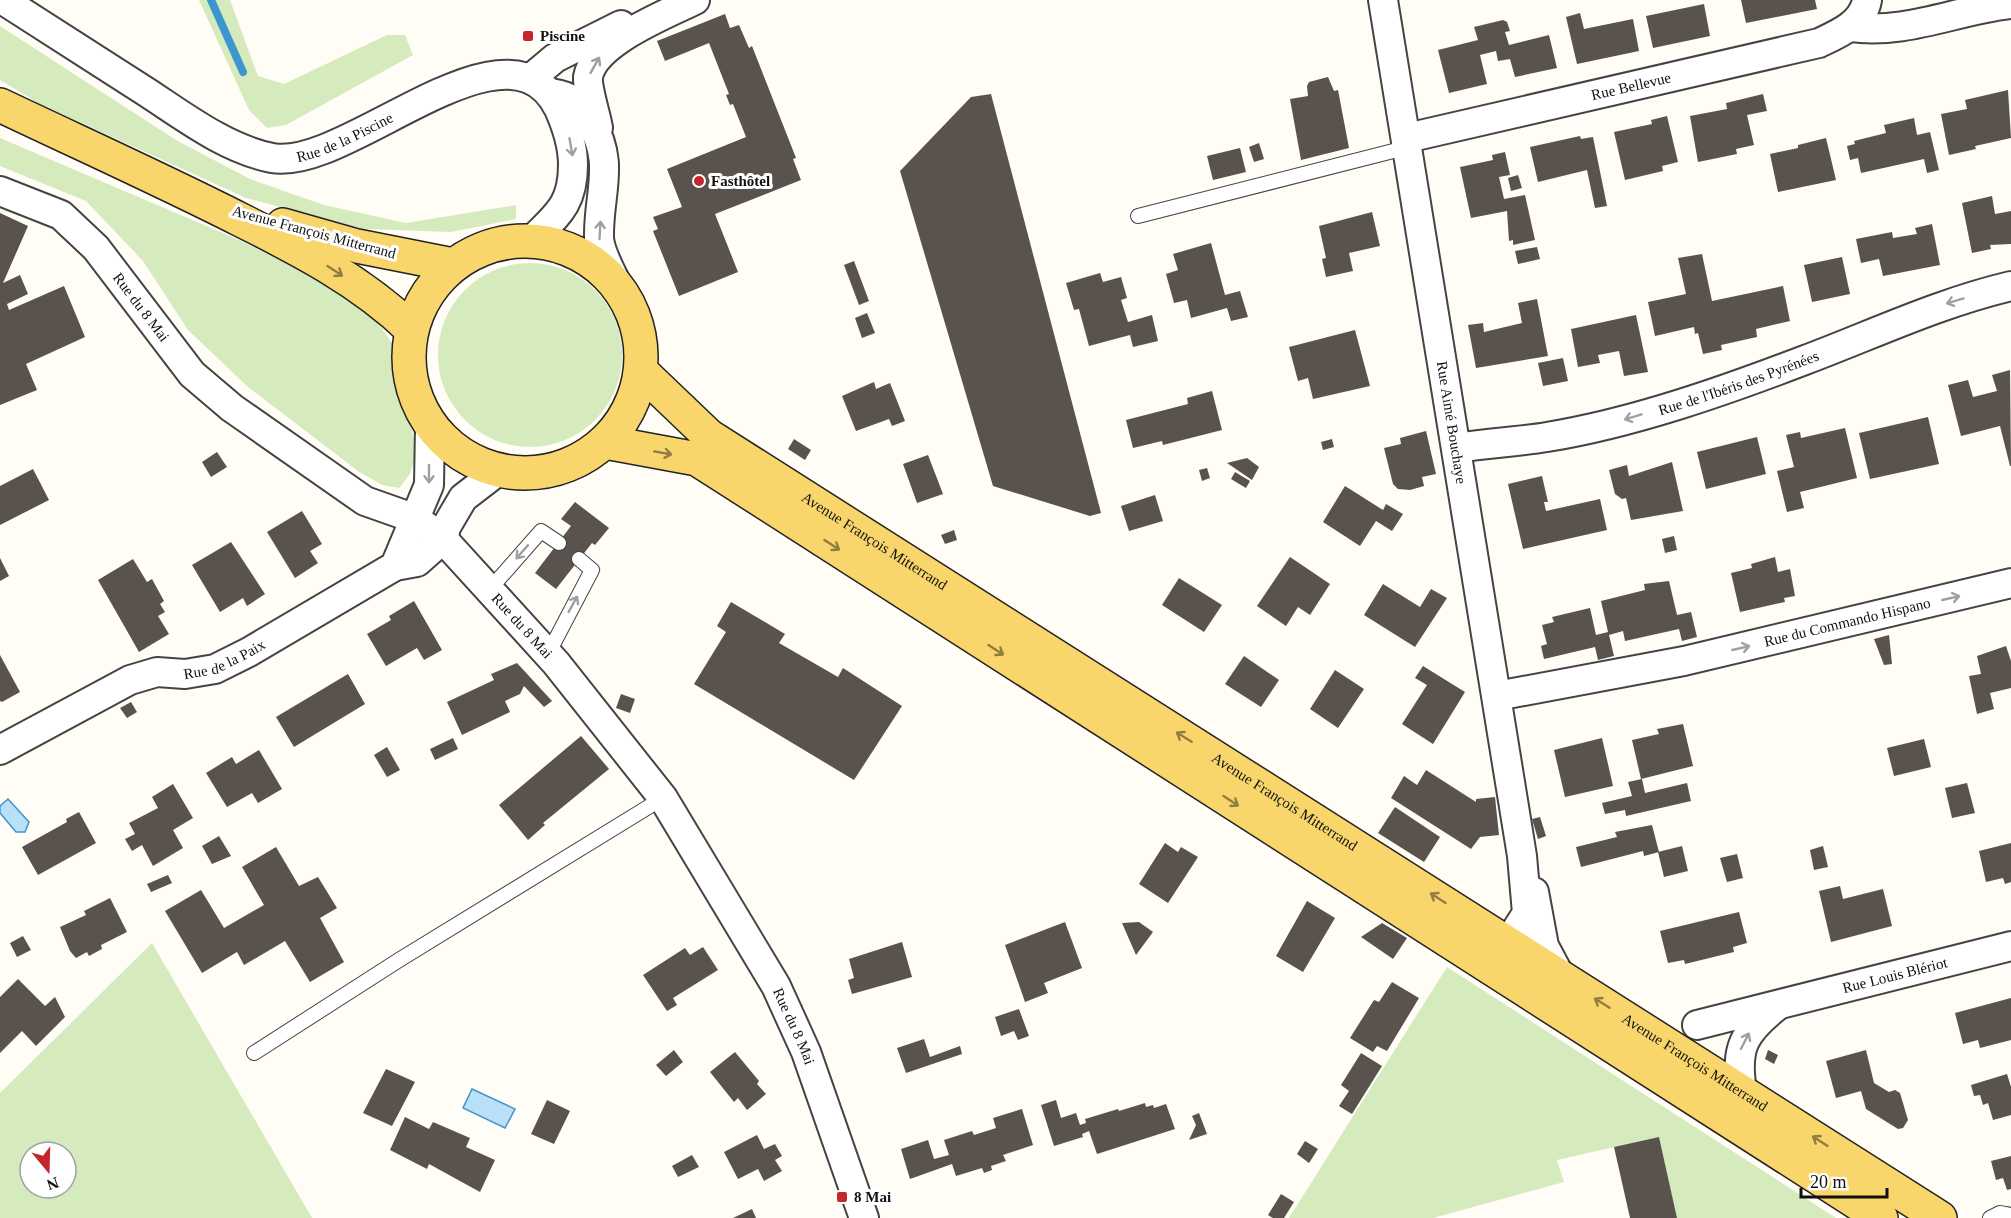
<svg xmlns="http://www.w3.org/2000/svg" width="2011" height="1218" font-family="'Times New Roman',serif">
<rect width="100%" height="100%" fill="#fffdf5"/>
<g fill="#d5ebbd" fill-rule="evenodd">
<path d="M199,0H230L258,76L284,84L387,35H405L413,55L286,125L267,128L249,110Z"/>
<path d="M0,26L176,140L250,179L324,205L406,223L516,205V219L451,232L364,229L246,198L40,104L0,80Z"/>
<path d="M0,138L237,239L364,302L392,343L417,453L410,474L399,488L382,485L358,471L248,387L188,330L143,261L86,201L0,166Z"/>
<circle cx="530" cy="355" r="92"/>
<path d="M152,943L312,1218H0V1093ZM30,1152H66V1188H30Z"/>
<path d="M1447,967L1836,1218H1677L1659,1137L1557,1160L1564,1182L1433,1218H1289Z"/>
</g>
<g fill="#b9e0f7" stroke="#3f96cf" stroke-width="1.5">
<path d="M8,799L29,822L25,832H16L0,813V806Z"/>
<path d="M472,1089L515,1109L505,1128L463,1108Z"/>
</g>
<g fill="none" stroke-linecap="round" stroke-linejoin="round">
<path stroke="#3f96cf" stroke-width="8" d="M211,0L243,72"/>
</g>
<g fill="#5a524d">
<path d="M1741,0H1815L1817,9L1746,23Z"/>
<path d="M1704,4L1710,36L1653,48L1646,16Z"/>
<path d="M1580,13L1584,29L1633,19L1639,51L1577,64L1566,17Z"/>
<path d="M725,14L730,28L739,25L749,48L752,46L796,158L793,159L801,180L715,214L738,272L679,296L653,231L658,229L653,217L682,207L667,169L746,137L733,104L730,105L726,95L729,94L709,43L665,61L657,41Z"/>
<path d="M1503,20L1507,22L1510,31L1505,32L1509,45L1549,35L1557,68L1515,77L1510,59L1498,61L1496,51L1480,55L1487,84L1449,93L1438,50L1478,40L1474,27Z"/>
<path d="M1328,77L1334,91L1338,90L1349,148L1301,160L1290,99L1308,96L1307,86L1309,82Z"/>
<path d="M2008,90L2011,138L1975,146L1976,149L1949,155L1941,114L1967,109L1965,100Z"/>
<path d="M991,94L1101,513L1090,516L993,486L900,171L971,97Z"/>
<path d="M1763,94L1767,111L1747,115L1754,145L1736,149L1737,154L1698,162L1690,116L1727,109L1726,103Z"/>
<path d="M1667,116L1678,162L1662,166L1663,171L1625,180L1614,132L1652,124L1651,120Z"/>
<path d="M1914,118L1917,135L1930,132L1939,170L1927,173L1924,159L1861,173L1858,158L1850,160L1847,146L1855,144L1854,141L1886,133L1884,125Z"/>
<path d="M1580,136L1581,139L1593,137L1607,206L1595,208L1587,170L1538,182L1530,147Z"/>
<path d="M1826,138L1836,180L1778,192L1770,154L1798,148V145Z"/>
<path d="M1259,143L1264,159L1254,162L1249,147Z"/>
<path d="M1240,148L1246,172L1213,180L1207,156Z"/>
<path d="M1505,152L1510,175L1499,177L1504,199L1525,195L1535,240L1513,245V240L1509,241L1507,211L1471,218L1460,167L1493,160L1492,155Z"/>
<path d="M1518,175L1522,188L1511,191L1508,178Z"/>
<path d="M1992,196L1995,214L2011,211V244L1990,245L1991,249L1972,253L1962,203Z"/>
<path d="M1372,212L1380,246L1349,253L1353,271L1326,277L1322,259L1326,258L1319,226Z"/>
<path d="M0,213L28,226L3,283L20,275L28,294L7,304L9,310L64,286L85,337L26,364L37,390L0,405Z"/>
<path d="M1932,224L1940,265L1883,276L1879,259L1861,263L1856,239L1892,232L1893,238L1917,234L1915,228Z"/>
<path d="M1211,243L1225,295L1240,291L1248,317L1231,321L1227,308L1191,318L1187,300L1174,303L1166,274L1178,270L1173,254Z"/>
<path d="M1537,247L1540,259L1518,264L1515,251Z"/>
<path d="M1702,254L1712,301L1783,286L1790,321L1756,329L1757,337L1721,345L1722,350L1703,354L1698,333L1695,334L1694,327L1655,336L1648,302L1686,294L1678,258Z"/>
<path d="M1842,257L1850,294L1812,302L1804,265Z"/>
<path d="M854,261L869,301L859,305L844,265Z"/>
<path d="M1100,273L1103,282L1121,277L1127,298L1121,300L1128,322L1152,315L1158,341L1133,347L1130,335L1089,346L1079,309L1074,310L1066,283Z"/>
<path d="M1537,299L1548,356L1476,368L1468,325L1483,323L1484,332L1522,323L1518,303Z"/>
<path d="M867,313L875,333L862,338L855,318Z"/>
<path d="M1636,315L1648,372L1624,376L1619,351L1598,355L1600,363L1578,367L1571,329Z"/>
<path d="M1355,330L1370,386L1313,399L1308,378L1298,381L1289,347Z"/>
<path d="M1563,358L1568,381L1543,386L1538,363Z"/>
<path d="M2010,370L2011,466H2010L2000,426L1961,436L1948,385L1968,380L1973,397L1997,391L1992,375Z"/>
<path d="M874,382L876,389L890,383L905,421L892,426L889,419L856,431L842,396Z"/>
<path d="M1212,391L1222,430L1163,445L1162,441L1133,448L1126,420L1188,404L1187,398Z"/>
<path d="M1928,417L1939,464L1870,479L1859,433Z"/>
<path d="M1845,428L1857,478L1800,492L1804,508L1787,512L1777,471L1794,467L1786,435L1800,432L1801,438Z"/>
<path d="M1426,431L1436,474L1422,477L1424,486L1410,490L1398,489L1393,484L1384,448L1401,444L1400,438Z"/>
<path d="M1757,437L1766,474L1706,489L1697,452Z"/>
<path d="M794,439L811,450L805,460L788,449Z"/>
<path d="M1332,439L1334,447L1323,450L1321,442Z"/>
<path d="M217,452L227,467L211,477L202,462Z"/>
<path d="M928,455L943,494L917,503L903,464Z"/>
<path d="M1247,458L1259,467L1252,480L1227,463Z"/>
<path d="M1672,462L1683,511L1631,520L1626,498L1622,499L1615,494L1609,470L1627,465L1629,476Z"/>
<path d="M1207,468L1210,478L1202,481L1199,470Z"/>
<path d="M33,469L49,500L0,525V486Z"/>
<path d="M1235,472L1250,481L1246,488L1231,479Z"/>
<path d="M1542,476L1548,502H1544L1546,511L1600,499L1607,530L1523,549L1508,484Z"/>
<path d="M1345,486L1383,510L1386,504L1403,514L1392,531L1376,521L1360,546L1323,522Z"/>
<path d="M1155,495L1163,521L1129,531L1121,506Z"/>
<path d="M575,502L609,528L595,545L592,543L556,589L535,573L571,526L561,519Z"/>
<path d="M302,511L322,544L310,551L318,563L295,578L267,532Z"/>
<path d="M954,530L957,540L945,544L941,535Z"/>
<path d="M1674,536L1677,550L1665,553L1662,539Z"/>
<path d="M231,542L265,594L247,606L243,598L220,612L192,565Z"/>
<path d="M1290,557L1330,584L1310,615L1298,607L1286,626L1257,606Z"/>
<path d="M1775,557L1778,572L1790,569L1795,596L1784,598L1785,602L1740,612L1731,573L1752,568L1751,564Z"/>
<path d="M0,558L9,576L0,581Z"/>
<path d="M133,559L147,582L152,579L164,601L160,604L165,612L158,616L169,634L139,652L98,580Z"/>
<path d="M1179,578L1222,605L1204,632L1162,605Z"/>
<path d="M1669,581L1677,615L1691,612L1697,637L1682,641L1679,629L1625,641L1623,631L1609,635L1614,656L1598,660L1595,647L1544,659L1541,646L1547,644L1542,625L1554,622L1552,617L1590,608L1596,635L1608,632L1601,601L1645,590L1644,584Z"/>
<path d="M1383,584L1420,607L1431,589L1447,598L1415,647L1364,615Z"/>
<path d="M414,601L442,650L424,660L417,648L386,666L367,634L391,620L389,616Z"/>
<path d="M731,602L785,634L779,643L838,677L843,668L902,706L854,780L694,684L726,632L717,626Z"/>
<path d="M1889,635L1892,664L1884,665L1874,639Z"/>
<path d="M2006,646L2011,661V688L1990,693L1994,709L1977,714L1969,676L1981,674L1977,656Z"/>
<path d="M0,655L20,692L2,702L0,701Z"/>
<path d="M1244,656L1279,680L1261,707L1225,684Z"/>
<path d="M517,663L552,701L544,707L524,686L520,694L505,701L510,712L462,735L447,702L494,680L491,674Z"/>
<path d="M1423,666L1465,692L1433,744L1402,724L1427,685L1415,678Z"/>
<path d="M1335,670L1364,689L1338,728L1310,709Z"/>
<path d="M348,674L365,704L294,747L276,717Z"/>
<path d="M621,694L635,699L630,713L616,708Z"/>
<path d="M131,702L137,712L127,718L120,708Z"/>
<path d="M1683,724L1693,766L1641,779L1632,740L1659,734L1657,729Z"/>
<path d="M581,736L609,769L543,823L545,825L528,840L499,805Z"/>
<path d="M453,738L458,749L435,760L430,749Z"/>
<path d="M1602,738L1613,786L1565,797L1554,750Z"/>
<path d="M1924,739L1931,767L1894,776L1887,748Z"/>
<path d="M387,747L400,770L387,777L374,755Z"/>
<path d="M259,750L282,789L258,803L252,793L227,807L206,773L232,757L236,764Z"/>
<path d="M1426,770L1476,802V799L1495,797L1499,835L1480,837L1471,849L1391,798L1404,776L1417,785Z"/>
<path d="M1642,779L1645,793L1687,783L1691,801L1626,816L1625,810L1605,814L1602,803L1632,796L1628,782Z"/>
<path d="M1967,783L1975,813L1952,818L1945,788Z"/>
<path d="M173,784L193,818L173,830L183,848L153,866L142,845L132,851L125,839L135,834L129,823L158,808L152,797Z"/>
<path d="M1395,807L1440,837L1424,862L1378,833Z"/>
<path d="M79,812L96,843L38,875L22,847L67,822L66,819Z"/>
<path d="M1540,817L1546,836L1538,839L1532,819Z"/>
<path d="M1652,825L1659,852L1644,856L1643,851L1581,867L1576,847L1617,837L1615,832Z"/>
<path d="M219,836L231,856L212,864L202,846Z"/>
<path d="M1165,843L1178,852L1181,847L1198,857L1168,903L1139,884Z"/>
<path d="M2011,843V882L2005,884L2003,878L1986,882L1979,851Z"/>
<path d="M1682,846L1688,871L1664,877L1658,852Z"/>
<path d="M1823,846L1828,867L1814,870L1810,850Z"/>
<path d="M276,847L299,886L318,877L337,908L320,918L344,962L310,982L285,941L244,965L237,952L202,973L165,911L201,890L224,928L264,905L242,867Z"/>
<path d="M1737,854L1743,878L1727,882L1720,858Z"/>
<path d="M168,875L172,883L151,892L147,884Z"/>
<path d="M1840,886L1843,899L1883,889L1892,926L1831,942L1819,891Z"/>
<path d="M110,898L127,932L101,945L102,949L89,956L87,952L76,958L70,951L60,927L86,915L84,911Z"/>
<path d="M1307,901L1335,918L1303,972L1276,956Z"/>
<path d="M1739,912L1747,943L1733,947L1734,952L1685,964L1684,960L1668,963L1660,931Z"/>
<path d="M1065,922L1082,968L1044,983L1048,993L1025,1002L1005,945Z"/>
<path d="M1139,922L1153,932L1136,955L1122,923Z"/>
<path d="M1382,923L1407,938L1393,959L1361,937Z"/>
<path d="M23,936L31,950L17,957L10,943Z"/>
<path d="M902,942L912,977L852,994L848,980L854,978L849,959Z"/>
<path d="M703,947L718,970L673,998L677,1005L667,1011L643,975L685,948L690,955Z"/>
<path d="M18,979L45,1006L55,997L65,1017L36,1046L22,1031L0,1053V997Z"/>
<path d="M1392,982L1419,998L1387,1051L1377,1046L1373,1052L1350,1038L1374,1000L1379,1002Z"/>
<path d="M2011,998V1040L1980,1048L1978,1040L1963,1044L1955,1013Z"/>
<path d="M1019,1009L1029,1036L1018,1040L1014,1031L1001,1036L995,1017Z"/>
<path d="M924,1039L930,1057L960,1046L962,1054L906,1073L897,1048Z"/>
<path d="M674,1050L683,1062L666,1076L656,1065Z"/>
<path d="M1768,1050L1778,1055L1774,1064L1765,1059Z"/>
<path d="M1866,1050L1874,1083L1889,1092L1895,1090L1900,1093L1908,1120L1903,1128L1898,1129L1866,1109L1861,1091L1836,1098L1826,1061Z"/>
<path d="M735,1052L759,1081L757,1084L766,1094L747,1110L738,1098L734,1102L710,1072Z"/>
<path d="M1361,1053L1382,1066L1352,1114L1339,1106L1349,1091L1341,1085Z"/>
<path d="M386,1069L415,1082L392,1126L363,1113Z"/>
<path d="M2007,1074L2011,1087V1115L1993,1120L1988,1103L1983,1105L1980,1095L1974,1096L1971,1085Z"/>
<path d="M547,1100L570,1111L554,1144L531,1134Z"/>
<path d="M1056,1100L1061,1118L1076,1113L1080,1125L1086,1123L1085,1119L1118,1109L1119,1111L1145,1103L1146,1107L1153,1105L1154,1108L1166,1104L1175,1129L1097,1154L1089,1131L1082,1134L1083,1137L1054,1146L1041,1105Z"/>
<path d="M1022,1109L1033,1145L1003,1155L1006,1161L991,1166L992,1170L984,1173L982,1168L956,1176L952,1164L910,1179L901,1149L928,1140L934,1159L949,1155L944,1140L972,1131L974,1135L996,1128L993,1118Z"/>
<path d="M1199,1113L1207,1134L1189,1140L1196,1125L1192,1116Z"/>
<path d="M405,1117L429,1129L433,1122L470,1138L466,1147L495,1160L480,1192L429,1164L427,1169L390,1150Z"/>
<path d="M757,1135L764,1149L775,1144L782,1156L775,1160L782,1171L764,1181L758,1169L738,1179L724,1152Z"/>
<path d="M1659,1137L1677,1218H1630L1614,1147Z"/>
<path d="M1305,1141L1318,1149L1309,1163L1297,1154Z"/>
<path d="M692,1155L699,1167L678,1177L672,1166Z"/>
<path d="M2011,1156V1189L2007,1190L2003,1178L1996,1180L1991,1161Z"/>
<path d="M1281,1194L1294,1202L1284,1218H1273L1268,1215Z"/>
<path d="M752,1209L756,1218H733Z"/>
</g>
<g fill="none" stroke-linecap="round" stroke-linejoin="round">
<defs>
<g id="service">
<path d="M1138,216L1409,147"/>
<path d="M490,589L541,531L559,543"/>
<path d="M548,654L592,570L579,559"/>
<path d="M254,1053L399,960L663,798"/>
<path d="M1990,1218L2000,1213L2011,1215"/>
</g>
<g id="minor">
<path id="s1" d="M3,0C51,31 100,62 148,93C186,118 227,149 272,158C348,172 508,5 559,109C567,127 573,145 573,165C573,205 557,215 531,241"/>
<path id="s2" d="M1383,0L1522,856L1527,913L1508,943"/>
<path d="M1850,27C1906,35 1956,10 2011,4"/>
<path d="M530,79L555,58L621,25"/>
<path d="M551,93C573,96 578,103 590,121C616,163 598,193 599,238C600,253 611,271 617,285"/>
<path d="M598,128C596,115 587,89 588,77C594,42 667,14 695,0"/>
<path id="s3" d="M1407,138L1819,43C1838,34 1863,24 1867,0"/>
<path id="s4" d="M0,191L61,215L96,248L192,374L232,408L365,501L416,519L443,539L556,663L663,798L776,986L806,1052L864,1218"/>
<path id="s5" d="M1457,448C1487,443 1517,442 1547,437C1633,423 1724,391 1805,360C1874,334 1939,303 2011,286"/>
<path d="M395,566L417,562L443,539L446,527L463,498L498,471"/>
<path id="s6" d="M1497,696L1684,661L2011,583"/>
<path id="s7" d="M0,750L130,680L157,672L185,674L215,669L249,652L395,566L429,485L430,426"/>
<path d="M1534,892L1544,946L1560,976"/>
<path id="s8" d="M1697,1025L2011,946"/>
<path d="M1742,1091C1735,1048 1743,1033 1777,1006"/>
</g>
<g id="primary">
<path d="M0,105C80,143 160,179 239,219C301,250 361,281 411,329"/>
<path d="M283,225L357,246L453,265"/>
<circle cx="525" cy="357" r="116"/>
<path id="s9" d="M641,371L709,436L1940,1218"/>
<path d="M605,442L697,459L1881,1218"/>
</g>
</defs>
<use href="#service" stroke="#444" stroke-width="16"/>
<use href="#minor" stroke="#444" stroke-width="32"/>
<use href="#primary" stroke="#222" stroke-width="36"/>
<use href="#service" stroke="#fff" stroke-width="14"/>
<use href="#minor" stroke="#fff" stroke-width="28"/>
<use href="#primary" stroke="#f9d66b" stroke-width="33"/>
</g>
<defs><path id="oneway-shaft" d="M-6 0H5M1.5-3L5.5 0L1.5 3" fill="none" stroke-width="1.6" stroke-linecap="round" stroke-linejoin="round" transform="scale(1.5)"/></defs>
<g stroke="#a0a0a0">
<use href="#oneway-shaft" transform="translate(595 65) rotate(-61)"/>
<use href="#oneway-shaft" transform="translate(571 147) rotate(80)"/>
<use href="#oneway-shaft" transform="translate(600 230) rotate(-87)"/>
<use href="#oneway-shaft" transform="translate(1955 301) rotate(163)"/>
<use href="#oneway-shaft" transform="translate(1633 417) rotate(163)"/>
<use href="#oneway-shaft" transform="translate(429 474) rotate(90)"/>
<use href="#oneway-shaft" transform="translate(522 552) rotate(131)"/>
<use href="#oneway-shaft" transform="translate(1951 598) rotate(-13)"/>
<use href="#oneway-shaft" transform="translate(573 604) rotate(-61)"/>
<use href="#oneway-shaft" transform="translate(1741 648) rotate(-13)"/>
<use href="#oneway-shaft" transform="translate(1745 1041) rotate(-63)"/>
</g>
<g stroke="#917d42">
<use href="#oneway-shaft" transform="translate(335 271) rotate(33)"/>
<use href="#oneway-shaft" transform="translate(663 453) rotate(10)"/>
<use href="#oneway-shaft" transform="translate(832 545) rotate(33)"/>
<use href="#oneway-shaft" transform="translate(996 650) rotate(33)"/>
<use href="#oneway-shaft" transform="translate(1184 737) rotate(-148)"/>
<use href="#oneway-shaft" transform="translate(1231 801) rotate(33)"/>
<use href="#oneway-shaft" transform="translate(1438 898) rotate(-147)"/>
<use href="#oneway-shaft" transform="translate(1602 1003) rotate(-148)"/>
<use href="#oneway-shaft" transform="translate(1820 1141) rotate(-147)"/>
</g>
<g fill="#c4262e" stroke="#fff" stroke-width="2">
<rect x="522" y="30" width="12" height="12" rx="3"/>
<circle cx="699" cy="181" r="6"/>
<rect x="836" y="1191" width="12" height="12" rx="3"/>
</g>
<g text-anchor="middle" stroke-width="6" stroke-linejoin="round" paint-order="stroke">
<g font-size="15" font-weight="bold" fill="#111" stroke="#fff" text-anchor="start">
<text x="540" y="41">Piscine</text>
<text x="711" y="186">Fasthôtel</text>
<text x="854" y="1202">8 Mai</text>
</g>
<g font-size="15" fill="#111" stroke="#fff">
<text dy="5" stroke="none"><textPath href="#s3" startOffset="230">Rue Bellevue</textPath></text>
<text dy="5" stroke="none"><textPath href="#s1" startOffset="390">Rue de la Piscine</textPath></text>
<text transform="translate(314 232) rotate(15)" y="5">Avenue François Mitterrand</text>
<text dy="5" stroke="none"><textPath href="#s4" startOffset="188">Rue du 8 Mai</textPath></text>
<text dy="5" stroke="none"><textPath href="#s5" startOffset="290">Rue de l'Ibéris des Pyrénées</textPath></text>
<text dy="5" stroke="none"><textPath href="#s2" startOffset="428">Rue Aimé Bouchaye</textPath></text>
<text dy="5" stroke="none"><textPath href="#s9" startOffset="290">Avenue François Mitterrand</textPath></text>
<text dy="5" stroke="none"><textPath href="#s6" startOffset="358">Rue du Commando Hispano</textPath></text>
<text dy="5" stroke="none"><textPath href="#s4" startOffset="692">Rue du 8 Mai</textPath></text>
<text dy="5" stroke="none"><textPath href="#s7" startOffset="246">Rue de la Paix</textPath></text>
<text dy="5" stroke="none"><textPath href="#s9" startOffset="776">Avenue François Mitterrand</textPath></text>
<text dy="5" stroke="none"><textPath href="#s8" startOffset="204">Rue Louis Blériot</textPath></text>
<text dy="5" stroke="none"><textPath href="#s4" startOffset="1178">Rue du 8 Mai</textPath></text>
<text dy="5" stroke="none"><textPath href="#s9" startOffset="1262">Avenue François Mitterrand</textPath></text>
</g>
</g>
<g transform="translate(48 1170) rotate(161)"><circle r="28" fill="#ffffff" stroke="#a0a0a0" stroke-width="1.5"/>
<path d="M0-4.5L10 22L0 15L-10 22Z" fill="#c4262e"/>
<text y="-9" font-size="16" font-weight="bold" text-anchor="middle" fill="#111111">N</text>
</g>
<path d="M1801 1188v9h86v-9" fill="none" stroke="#111111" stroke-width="3"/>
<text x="1810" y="1188" font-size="18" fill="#111111" stroke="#ffffff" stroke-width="4.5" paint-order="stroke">20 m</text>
</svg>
